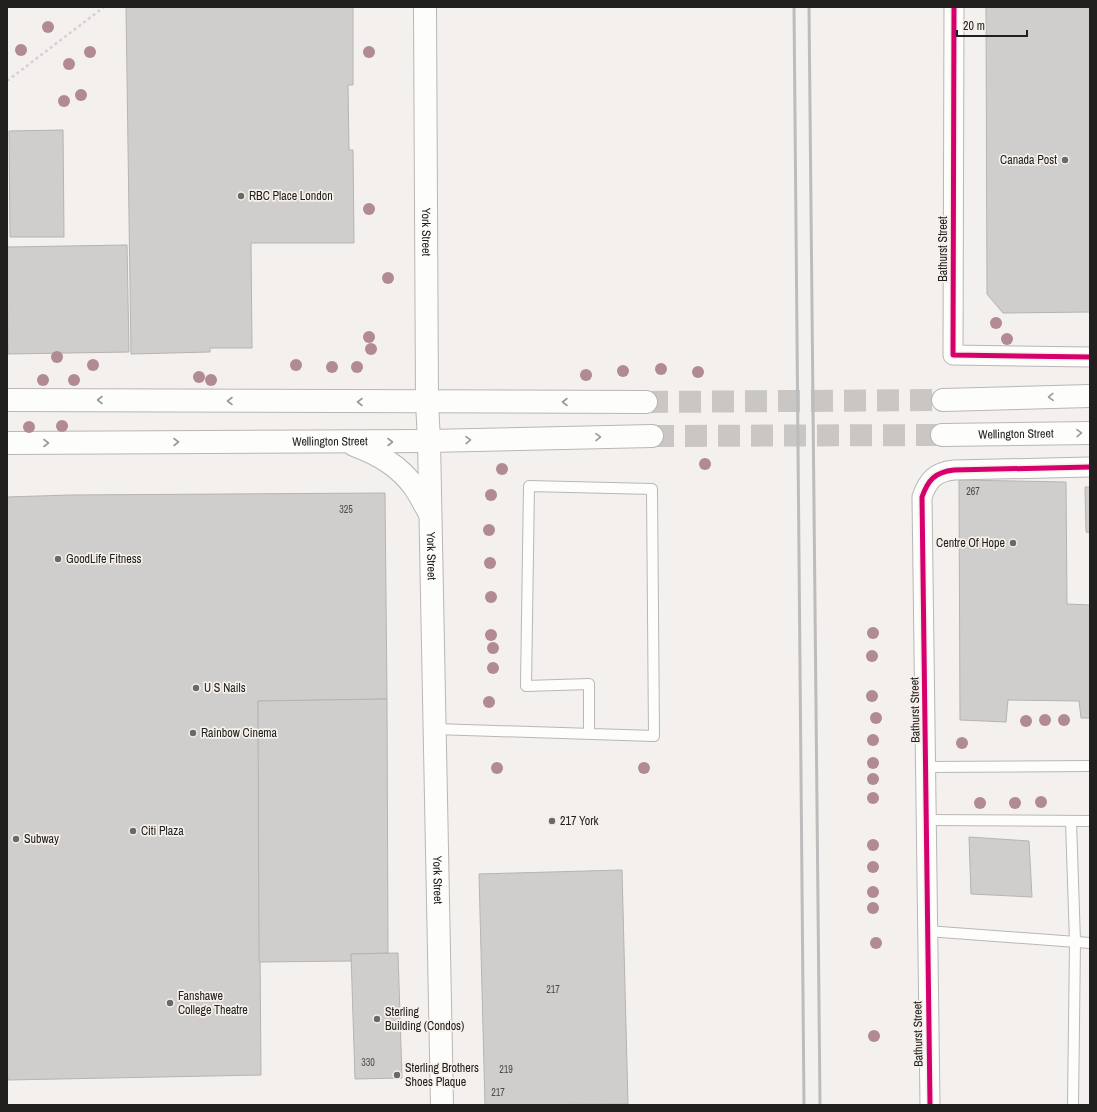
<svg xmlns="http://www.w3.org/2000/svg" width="1097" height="1112" font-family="'Archivo Narrow',sans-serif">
<rect width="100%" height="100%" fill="#f3f0ee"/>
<g fill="#d0cecc" stroke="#b5b4b2">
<path d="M126,7H353V85H348L349,150H353L354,243H251L252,348H210V352L131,354Z"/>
<path d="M986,7H1090V312L1003,313L987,294Z"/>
<path d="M63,130L64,237H10L9,131Z"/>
<path d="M127,245L129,352L8,354L7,247Z"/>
<path d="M959,480L1066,482L1067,604L1090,605V718H1081L1079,701L1008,700L1006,722L960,720Z"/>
<path d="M1085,487H1090V533L1086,532Z"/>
<path d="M385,493L387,699L258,701L261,1075L8,1080L7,1070V497L70,495Z"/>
<path d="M387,699L388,953L351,954L352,961L259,962L258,701Z"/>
<path d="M969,837L1029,841L1032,897L971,894Z"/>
<path d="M622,870L628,1104L485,1105L479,874Z"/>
<path d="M398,953L402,1078L355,1079L351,954Z"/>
</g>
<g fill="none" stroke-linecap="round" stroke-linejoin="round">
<g stroke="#c9c6c4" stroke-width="22" stroke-dasharray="22 11" stroke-linecap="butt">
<path d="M646,402L943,400"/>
<path d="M652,436L942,435"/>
</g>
<defs>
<g id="lane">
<path d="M435,729L654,736L652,489L529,486L526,686L589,684V734"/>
<path d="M925,767L1090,766"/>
<path d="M925,820L1090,821"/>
<path d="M1071,821L1075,942L1073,1105"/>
<path d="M927,931L1090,943"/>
</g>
<g id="street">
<path d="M954,7L953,355L1090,357"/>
<path d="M930,1105L922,497C928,480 935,472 954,470L1090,467"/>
</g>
<g id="secondary">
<path id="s1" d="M425,7L427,402L429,441L442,1105"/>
<path d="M7,400L646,402"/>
<path d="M943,400L1090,396"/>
<path id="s2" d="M942,435L1090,433"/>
<path id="s3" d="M7,443L429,441L652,436"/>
<path d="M354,445C378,454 400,466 415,488C420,495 424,504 429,512"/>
</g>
</defs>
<use href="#lane" stroke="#b9b7b5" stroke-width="12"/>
<use href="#street" stroke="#b9b7b5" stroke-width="21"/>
<use href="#secondary" stroke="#b9b7b5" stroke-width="24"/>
<path stroke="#d4d2d2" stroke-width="2.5" stroke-dasharray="3 3" stroke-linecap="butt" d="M7,81L104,7"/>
<use href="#lane" stroke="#fdfdfc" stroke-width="10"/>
<use href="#street" stroke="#fdfdfc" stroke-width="19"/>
<use href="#secondary" stroke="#fdfdfc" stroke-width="22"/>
<g stroke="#bdbcbc" stroke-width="3">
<path d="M794,7L804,1105"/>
<path d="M809,7L820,1105"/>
</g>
<defs>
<g id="cycleway">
<path d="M954,7L953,355L1090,357"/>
<path d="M930,1105L922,497C928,480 935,472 954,470L1090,467"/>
</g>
</defs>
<use href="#cycleway" stroke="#f6f0eb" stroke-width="8"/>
<use href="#cycleway" stroke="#d6006c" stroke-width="5"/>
</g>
<g fill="#b18a94">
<circle cx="48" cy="27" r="6"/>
<circle cx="21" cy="50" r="6"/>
<circle cx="90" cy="52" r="6"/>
<circle cx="369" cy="52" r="6"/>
<circle cx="69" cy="64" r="6"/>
<circle cx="81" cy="95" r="6"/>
<circle cx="64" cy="101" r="6"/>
<circle cx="369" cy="209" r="6"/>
<circle cx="388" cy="278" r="6"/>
<circle cx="996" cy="323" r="6"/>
<circle cx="369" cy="337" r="6"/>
<circle cx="1007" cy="339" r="6"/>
<circle cx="371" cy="349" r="6"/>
<circle cx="57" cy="357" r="6"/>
<circle cx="93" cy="365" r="6"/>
<circle cx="296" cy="365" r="6"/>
<circle cx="332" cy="367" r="6"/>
<circle cx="357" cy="367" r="6"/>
<circle cx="661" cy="369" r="6"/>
<circle cx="623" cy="371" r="6"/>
<circle cx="698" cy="372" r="6"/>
<circle cx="586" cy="375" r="6"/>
<circle cx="199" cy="377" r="6"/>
<circle cx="43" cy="380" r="6"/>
<circle cx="74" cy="380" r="6"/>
<circle cx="211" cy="380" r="6"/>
<circle cx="62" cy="426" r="6"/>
<circle cx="29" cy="427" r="6"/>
<circle cx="705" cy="464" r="6"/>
<circle cx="502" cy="469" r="6"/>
<circle cx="491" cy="495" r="6"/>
<circle cx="489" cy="530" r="6"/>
<circle cx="490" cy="563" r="6"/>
<circle cx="491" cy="597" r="6"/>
<circle cx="873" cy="633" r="6"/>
<circle cx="491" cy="635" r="6"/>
<circle cx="493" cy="648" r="6"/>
<circle cx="872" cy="656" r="6"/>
<circle cx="493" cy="668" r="6"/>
<circle cx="872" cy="696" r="6"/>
<circle cx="489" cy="702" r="6"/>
<circle cx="876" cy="718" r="6"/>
<circle cx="1045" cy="720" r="6"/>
<circle cx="1064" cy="720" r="6"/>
<circle cx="1026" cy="721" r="6"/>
<circle cx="873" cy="740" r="6"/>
<circle cx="962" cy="743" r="6"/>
<circle cx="873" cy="763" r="6"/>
<circle cx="497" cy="768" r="6"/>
<circle cx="644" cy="768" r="6"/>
<circle cx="873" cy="779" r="6"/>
<circle cx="873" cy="798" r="6"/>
<circle cx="1041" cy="802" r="6"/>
<circle cx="980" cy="803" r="6"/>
<circle cx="1015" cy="803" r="6"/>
<circle cx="873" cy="845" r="6"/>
<circle cx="873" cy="867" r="6"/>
<circle cx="873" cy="892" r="6"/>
<circle cx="873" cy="908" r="6"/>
<circle cx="876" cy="943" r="6"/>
<circle cx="874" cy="1036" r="6"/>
</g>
<defs><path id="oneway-chevron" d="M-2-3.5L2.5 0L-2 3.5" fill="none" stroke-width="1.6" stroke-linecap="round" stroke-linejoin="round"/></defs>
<g stroke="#9a9a98">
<use href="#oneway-chevron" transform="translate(1051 397) rotate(178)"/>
<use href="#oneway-chevron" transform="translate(100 400) rotate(-180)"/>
<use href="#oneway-chevron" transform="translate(230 401) rotate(-180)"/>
<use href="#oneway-chevron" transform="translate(360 402) rotate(-180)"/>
<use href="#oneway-chevron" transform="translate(565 402) rotate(-180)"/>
<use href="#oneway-chevron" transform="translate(1079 433) rotate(-1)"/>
<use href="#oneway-chevron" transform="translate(598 437) rotate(-1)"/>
<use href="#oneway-chevron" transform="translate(468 440) rotate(-1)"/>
<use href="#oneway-chevron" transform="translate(176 442)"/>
<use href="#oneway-chevron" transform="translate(390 442)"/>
<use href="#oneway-chevron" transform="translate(46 443)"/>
</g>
<g fill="#6b6967" stroke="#f6f0eb" stroke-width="1.5">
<circle cx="1065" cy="160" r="4"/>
<circle cx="241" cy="196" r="4"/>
<circle cx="1013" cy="543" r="4"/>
<circle cx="58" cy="559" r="4"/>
<circle cx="196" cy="688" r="4"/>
<circle cx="193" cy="733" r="4"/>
<circle cx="552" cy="821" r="4"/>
<circle cx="133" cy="831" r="4"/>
<circle cx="16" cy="839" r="4"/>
<circle cx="170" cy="1003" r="4"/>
<circle cx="377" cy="1019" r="4"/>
<circle cx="397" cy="1075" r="4"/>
</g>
<g text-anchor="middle" stroke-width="3.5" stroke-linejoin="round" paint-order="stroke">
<g font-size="10" fill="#4e4c4a">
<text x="973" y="495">267</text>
<text x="346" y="513">325</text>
<text x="553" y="993">217</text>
<text x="368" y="1066">330</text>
<text x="506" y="1073">219</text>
<text x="498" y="1096">217</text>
</g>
<g font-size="12" fill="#22201e" stroke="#f6f0eb" text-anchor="start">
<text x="1057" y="164" text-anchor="end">Canada Post</text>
<text x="249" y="200">RBC Place London</text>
<text x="1005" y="547" text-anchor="end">Centre Of Hope</text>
<text x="66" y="563">GoodLife Fitness</text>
<text x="204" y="692">U S Nails</text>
<text x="201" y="737">Rainbow Cinema</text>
<text x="560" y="825">217 York</text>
<text x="141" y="835">Citi Plaza</text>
<text x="24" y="843">Subway</text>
<text x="178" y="1000">Fanshawe<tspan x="178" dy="14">College Theatre</tspan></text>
<text x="385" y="1016">Sterling<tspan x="385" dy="14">Building (Condos)</tspan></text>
<text x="405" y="1072">Sterling Brothers<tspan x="405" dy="14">Shoes Plaque</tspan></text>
</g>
<g font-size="12" fill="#22201e" stroke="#f6f0eb">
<text dy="4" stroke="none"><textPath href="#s1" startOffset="225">York Street</textPath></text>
<text transform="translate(943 249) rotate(-90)" y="4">Bathurst Street</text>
<text dy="4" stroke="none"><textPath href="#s2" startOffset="74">Wellington Street</textPath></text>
<text dy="4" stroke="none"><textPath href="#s3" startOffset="323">Wellington Street</textPath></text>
<text dy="4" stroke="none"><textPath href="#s1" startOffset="549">York Street</textPath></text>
<text transform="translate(915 710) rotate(-91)" y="4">Bathurst Street</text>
<text dy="4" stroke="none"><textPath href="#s1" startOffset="873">York Street</textPath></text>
<text transform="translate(918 1034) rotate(-91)" y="4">Bathurst Street</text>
</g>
</g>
<rect width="1097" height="1112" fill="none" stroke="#22201e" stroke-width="16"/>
<path d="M957 30v6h70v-6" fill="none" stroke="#22201e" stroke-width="2"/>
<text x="963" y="30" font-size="12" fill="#22201e" stroke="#f6f0eb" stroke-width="3" paint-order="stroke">20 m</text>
</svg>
